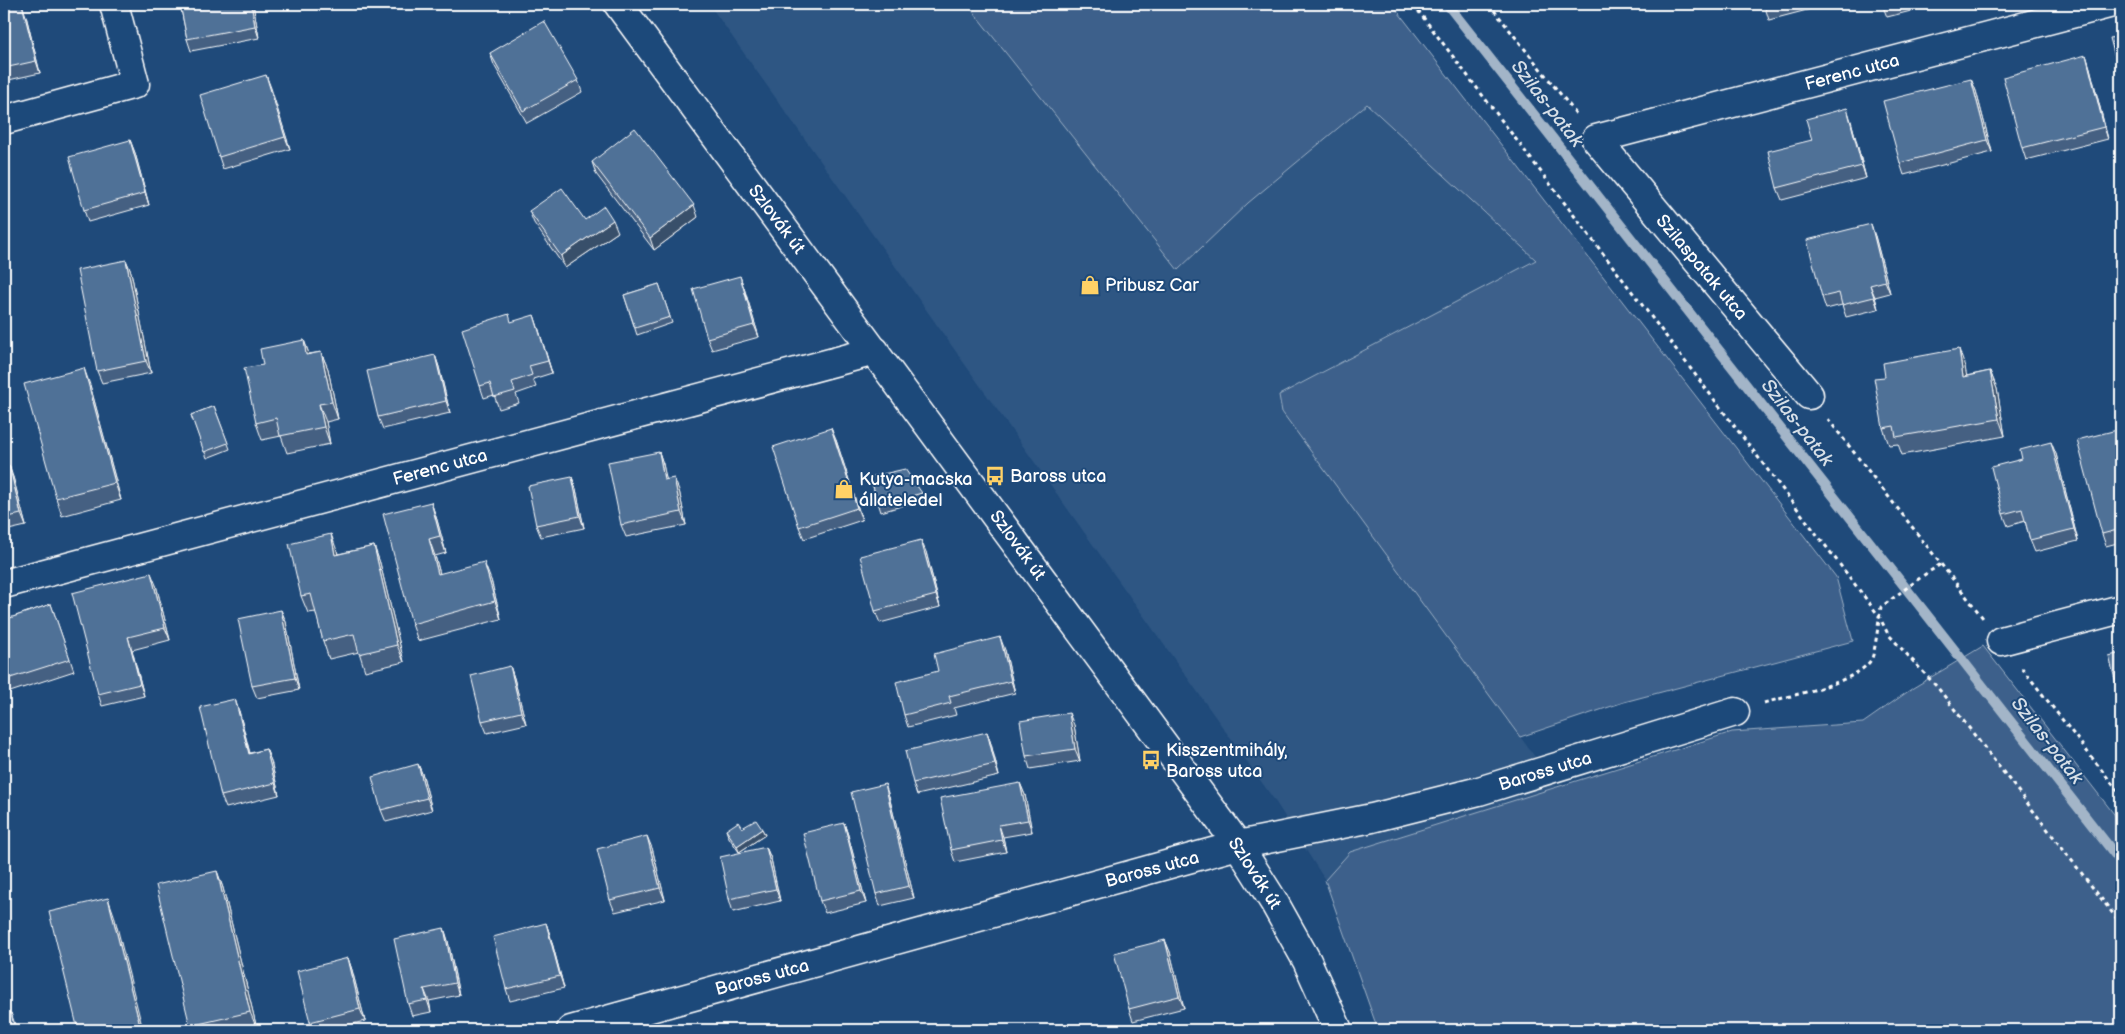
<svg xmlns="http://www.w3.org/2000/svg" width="2125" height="1034" font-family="'Balsamiq Sans',sans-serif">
<rect width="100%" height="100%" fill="#1f4a7a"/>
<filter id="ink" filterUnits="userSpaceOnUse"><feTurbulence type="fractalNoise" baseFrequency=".02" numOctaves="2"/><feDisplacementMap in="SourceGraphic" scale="10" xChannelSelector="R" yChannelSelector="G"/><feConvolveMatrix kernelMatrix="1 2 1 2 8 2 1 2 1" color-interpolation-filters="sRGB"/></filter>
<g filter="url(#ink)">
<path fill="#2e5683" d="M709,4H967L1178,270L1248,203L1367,104L1536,260L1279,395L1282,412L1557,787L1350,852L1325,880L1275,801Z"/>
<g fill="#3c618b" stroke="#9eb0c5">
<path d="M967,4H1392L1836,577L1853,641L1624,702L1520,737L1282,412L1279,395L1536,260L1367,104L1248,203L1178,270Z"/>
<path d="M1983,646L2121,823V1030H1378L1325,880L1350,852L1732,732L1863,723L1913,688Z"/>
</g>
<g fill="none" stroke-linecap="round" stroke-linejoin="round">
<path stroke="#a3b5c8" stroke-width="10" d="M1447,4L2121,862"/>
<defs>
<g id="minor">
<path d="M4,120L135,84L114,4"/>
<path d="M1809,395L1596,139L2109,4"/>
<path d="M4,584L875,351"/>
<path d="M2001,641L2121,609"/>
<path d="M571,1030L1238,845L1372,818L1479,791L1735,712"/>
</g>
<path id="major" d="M618,4L1238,845L1274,902L1307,961L1338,1030"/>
</defs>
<use href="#minor" stroke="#fff" stroke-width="31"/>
<use href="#major" stroke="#fff" stroke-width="31"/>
<g stroke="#fff" stroke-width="3" stroke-dasharray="4 4" stroke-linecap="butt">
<path d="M1413,4L1879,616L1888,634L1938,688L2121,924"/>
<path d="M1489,4L1577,115"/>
<path d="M1828,419L1983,618"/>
<path d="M2022,668L2121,795"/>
<path d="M1764,703C1791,695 1855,684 1871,660C1875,655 1879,617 1881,607L1924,575L1941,564"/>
</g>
<use href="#minor" stroke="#1f4a7a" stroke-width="28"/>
<use href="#major" stroke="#1f4a7a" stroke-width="28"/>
</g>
<g fill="#456182" stroke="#fff">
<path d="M180,4H253L259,38L191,51L187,39Z"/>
<path d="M1764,4H1830L1769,20Z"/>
<path d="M1882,4H1909L1911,11L1887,17Z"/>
<path d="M4,8L26,16L40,73L4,81Z"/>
<path d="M490,53L578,80L582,92L527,123L494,65Z"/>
<path d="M2086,55L2090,68L2108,139L2026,160L2022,148Z"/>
<path d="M266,75L290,149L223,169L219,157Z"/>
<path d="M1971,79L1976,91L1992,152L1904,175L1900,163Z"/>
<path d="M1851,121L1866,178L1782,200L1777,188L1812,140Z"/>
<path d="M130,140L135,153L149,205L88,222L84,210Z"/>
<path d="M592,162L698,217L654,250L596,174Z"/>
<path d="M529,211L585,220L618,232L565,268L534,223Z"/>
<path d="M1875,236L1890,293L1875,297L1878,309L1846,317L1842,305L1826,309L1822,297Z"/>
<path d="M126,260L131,272L151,373L102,383L97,371Z"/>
<path d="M659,284L672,323L637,335L624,295Z"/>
<path d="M744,288L759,337L712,350L707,338Z"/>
<path d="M512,322L538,327L552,373L533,379L536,387L516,394L519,403L499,409L494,395L484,398L480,386Z"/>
<path d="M304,340L309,354L321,352L328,369L338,419L326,422L330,444L287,453L281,436L262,440L256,423L263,365Z"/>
<path d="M435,355L439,367L450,413L383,429L378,417Z"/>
<path d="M1965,367L1966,376L1990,371L1997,389L2005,436L1902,455L1898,444L1889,445L1883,428Z"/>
<path d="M90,385L121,500L62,516L56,498Z"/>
<path d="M214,406L230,449L207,458L191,415Z"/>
<path d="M2117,430L2121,440V542L2106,546L2102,534Z"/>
<path d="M836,440L862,520L804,539L799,527Z"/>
<path d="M659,452L663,464L666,479L679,490L686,525L626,537L621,525Z"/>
<path d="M2056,454L2078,541L2035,552L2030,540L2025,521L2008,526L2003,514Z"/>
<path d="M4,466L13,477L26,526L4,531Z"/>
<path d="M572,477L576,489L584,528L541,537L536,525Z"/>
<path d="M870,477L922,493L925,499L881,512Z"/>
<path d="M431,502L437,520L446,553L435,556L440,574L491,580L501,619L418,641L412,624Z"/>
<path d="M374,546L380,563L404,662L365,671L359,652L329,659L323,641L316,612L308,613L301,596L337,551L338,554Z"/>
<path d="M926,552L940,607L880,623L875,611Z"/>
<path d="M156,585L170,640L132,650L144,696L102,706L98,694Z"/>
<path d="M51,604L74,671L4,694V620Z"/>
<path d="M281,610L286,622L299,690L257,698L252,686Z"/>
<path d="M1005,650L1015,693L954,708L956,715L908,727L904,715L938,671Z"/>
<path d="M510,666L514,678L526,724L487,733L482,721Z"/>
<path d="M239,711L250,753L266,749L271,761L279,795L226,808L221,796Z"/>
<path d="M1074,725L1080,761L1030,769L1026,756Z"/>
<path d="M987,732L991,744L999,776L917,795L913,783Z"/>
<path d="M418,764L423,776L432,810L386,822L381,810Z"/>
<path d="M1020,783L1025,795L1032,832L1003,837L1006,852L955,862L951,850Z"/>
<path d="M889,796L914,898L880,906L876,894Z"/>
<path d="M844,823L848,835L866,903L825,913L820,901Z"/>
<path d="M742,828L762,829L765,835L739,852L728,836L726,830Z"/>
<path d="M766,847L771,859L780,901L733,912L729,899Z"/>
<path d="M652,848L665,900L615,912L610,900Z"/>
<path d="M217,871L223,888L257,1029L253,1030H191L190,1026Z"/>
<path d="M546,923L550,935L564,988L510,1001L506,989Z"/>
<path d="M444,928L448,941L459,995L429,1001L431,1012L412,1016L408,1004Z"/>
<path d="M1165,940L1170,952L1184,1008L1133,1021L1129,1009Z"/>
<path d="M348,958L352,970L365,1021L328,1030H313L310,1022Z"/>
</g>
<g fill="#384f6a" stroke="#fff">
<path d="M22,4L26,16L40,73L36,61Z"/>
<path d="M251,4H253L259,38L255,26Z"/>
<path d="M2086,55L2090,68L2108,139L2104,127Z"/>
<path d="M266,75L271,88L290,149L285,137Z"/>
<path d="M1971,79L1976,91L1992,152L1987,140Z"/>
<path d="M1847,108L1851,121L1866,178L1862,166Z"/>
<path d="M130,140L135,153L149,205L145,193Z"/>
<path d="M694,205L698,217L654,250L650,238Z"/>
<path d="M613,220L618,232L565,268L561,256Z"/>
<path d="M1871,224L1875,236L1890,293L1885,281Z"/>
<path d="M126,260L131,272L151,373L146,361Z"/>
<path d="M740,276L744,288L759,337L754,325Z"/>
<path d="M1870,285L1875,297L1878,309Z"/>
<path d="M534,315L538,327L552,373L548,361Z"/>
<path d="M304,340L310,357L306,355Z"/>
<path d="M1959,349L1965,367L1970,394L1963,377Z"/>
<path d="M321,352L328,369L338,419L332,402Z"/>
<path d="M435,355L439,367L450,413L446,401Z"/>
<path d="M84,368L90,385L121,500L115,483Z"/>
<path d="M1990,371L1997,389L2005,436L1999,419Z"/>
<path d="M319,404L326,422L330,444L324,427Z"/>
<path d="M831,428L836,440L862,520L857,508Z"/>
<path d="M2051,442L2056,454L2078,541L2074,529Z"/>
<path d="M659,452L663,464L669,492L664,480Z"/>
<path d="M9,465L13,477L26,526L21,514Z"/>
<path d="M572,477L576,489L584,528L580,516Z"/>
<path d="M674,478L679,490L686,525L681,512Z"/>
<path d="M431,502L437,520L446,553L440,536Z"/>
<path d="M331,534L337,551L342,572L335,555Z"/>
<path d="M429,539L435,556L445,592L438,574Z"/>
<path d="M921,540L926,552L940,607L936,595Z"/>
<path d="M374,546L380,563L404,662L397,645Z"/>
<path d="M484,562L491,580L501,619L495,601Z"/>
<path d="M151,573L156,585L170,640L165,628Z"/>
<path d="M281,610L286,622L299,690L295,678Z"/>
<path d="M128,637L132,650L144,696L140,684Z"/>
<path d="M1000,637L1005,650L1015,693L1011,681Z"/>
<path d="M510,666L514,678L526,724L521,712Z"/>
<path d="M235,699L239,711L253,766L249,754Z"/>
<path d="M1069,713L1074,725L1080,761L1075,749Z"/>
<path d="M987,732L991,744L999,776L995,764Z"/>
<path d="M266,749L271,761L279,795L275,783Z"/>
<path d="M418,764L423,776L432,810L427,798Z"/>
<path d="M1020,783L1025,795L1032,832L1028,820Z"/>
<path d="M885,784L889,796L914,898L909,886Z"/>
<path d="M844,823L848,835L866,903L861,891Z"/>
<path d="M999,825L1003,837L1006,852L1002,840Z"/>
<path d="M762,829L765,835L739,852L737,846Z"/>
<path d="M647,836L652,848L665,900L660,888Z"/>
<path d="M766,847L771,859L780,901L776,889Z"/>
<path d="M217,871L223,888L257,1029L250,1012Z"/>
<path d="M108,898L114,915L143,1030H141Z"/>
<path d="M546,923L550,935L564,988L560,976Z"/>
<path d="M444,928L448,941L459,995L455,983Z"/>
<path d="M1165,940L1170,952L1184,1008L1179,996Z"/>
<path d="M348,958L352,970L365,1021L360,1009Z"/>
<path d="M424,989L429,1001L431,1012L427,1000Z"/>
<path d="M11,1013L17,1030H15Z"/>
</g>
<g fill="#507197" stroke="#fff">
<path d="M20,4H22L36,61L4,68V8Z"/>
<path d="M180,4H251L255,26L187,39Z"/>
<path d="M1764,4H1779L1765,7Z"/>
<path d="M544,21L578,80L523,111L490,53Z"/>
<path d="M2121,36V80L2110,38Z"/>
<path d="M2086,55L2104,127L2022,148L2003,77Z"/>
<path d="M266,75L285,137L219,157L200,95Z"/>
<path d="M1971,79L1987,140L1900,163L1883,101Z"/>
<path d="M1847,108L1862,166L1777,188L1768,151L1812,140L1806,119Z"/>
<path d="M635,128L694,205L650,238L592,162Z"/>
<path d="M130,140L145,193L84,210L69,157Z"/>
<path d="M562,188L585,220L604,206L613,220L561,256L529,211Z"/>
<path d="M1871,224L1885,281L1870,285L1874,297L1842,305L1839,293L1822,297L1807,240Z"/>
<path d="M126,260L146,361L97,371L77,270Z"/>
<path d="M740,276L754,325L707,338L693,289Z"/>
<path d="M659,284L670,317L635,328L624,295Z"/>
<path d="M509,314L511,322L534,315L548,361L529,366L532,375L512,382L515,391L494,397L490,383L480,386L462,329Z"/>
<path d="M304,340L306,355L321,352L332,402L319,404L324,427L280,436L276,418L256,423L244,368L263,365L260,349Z"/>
<path d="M1959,349L1963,377L1990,371L1999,419L1896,437L1894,426L1883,428L1874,378L1885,377L1883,363Z"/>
<path d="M435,355L446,401L378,417L367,371Z"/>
<path d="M84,368L115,483L56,498L24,384Z"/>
<path d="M214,406L228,443L204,452L191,415Z"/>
<path d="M831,428L857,508L799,527L773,447Z"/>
<path d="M2117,430L2121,445V529L2102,534L2077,440Z"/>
<path d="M2051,442L2074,529L2030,540L2022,509L2003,514L1991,467L2022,459L2020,450Z"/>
<path d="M659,452L664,480L674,478L681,512L621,525L608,462Z"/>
<path d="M9,465L21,514L4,518V466Z"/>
<path d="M905,469L922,493L879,505L870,477Z"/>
<path d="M572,477L580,516L536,525L528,486Z"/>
<path d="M431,502L440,536L429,539L438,574L484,562L495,601L412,624L383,514Z"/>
<path d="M331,534L335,555L374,546L397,645L359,654L354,634L323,641L311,594L301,596L289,544Z"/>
<path d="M921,540L936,595L875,611L860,556Z"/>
<path d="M151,573L165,628L128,637L140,684L98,694L72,593Z"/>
<path d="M51,604L70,659L4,680V620Z"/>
<path d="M281,610L295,678L252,686L238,619Z"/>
<path d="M1000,637L1011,681L949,696L951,703L904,715L896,682L938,671L934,654Z"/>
<path d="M2121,653V699H2120L2109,656Z"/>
<path d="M510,666L521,712L482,721L471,676Z"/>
<path d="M235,699L249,754L266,749L275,783L221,796L200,707Z"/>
<path d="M1069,713L1075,749L1026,756L1020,721Z"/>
<path d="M987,732L995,764L913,783L905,751Z"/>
<path d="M418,764L427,798L381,810L372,777Z"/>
<path d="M1020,783L1028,820L999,825L1002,840L951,850L940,798Z"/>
<path d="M885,784L909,886L876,894L851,792Z"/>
<path d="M756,820L762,829L737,846L726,830L738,822L742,828Z"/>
<path d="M844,823L861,891L820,901L803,833Z"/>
<path d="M647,836L660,888L610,900L597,849Z"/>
<path d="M766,847L776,889L729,899L720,857Z"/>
<path d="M217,871L250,1012L190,1026L156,885Z"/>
<path d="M108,898L141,1030H78L49,912Z"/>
<path d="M546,923L560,976L506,989L493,937Z"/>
<path d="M444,928L455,983L424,989L427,1000L408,1004L394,939Z"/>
<path d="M1165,940L1179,996L1129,1009L1114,953Z"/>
<path d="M348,958L360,1009L310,1022L297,971Z"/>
<path d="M11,1013L15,1030H4V1015Z"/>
</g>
</g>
<defs>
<symbol id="shop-bare" viewBox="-9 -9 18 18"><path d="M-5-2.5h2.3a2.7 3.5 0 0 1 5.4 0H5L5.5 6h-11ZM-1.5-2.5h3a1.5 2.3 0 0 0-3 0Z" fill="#ffd166" stroke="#1f4a7a" stroke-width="2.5" paint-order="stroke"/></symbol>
<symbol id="bus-bare" viewBox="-9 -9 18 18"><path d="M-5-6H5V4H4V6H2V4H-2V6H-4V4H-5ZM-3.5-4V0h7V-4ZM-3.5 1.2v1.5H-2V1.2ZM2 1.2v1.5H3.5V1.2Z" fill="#ffd166" stroke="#1f4a7a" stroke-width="2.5" paint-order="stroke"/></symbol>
</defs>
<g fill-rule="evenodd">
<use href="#shop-bare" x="1076" y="271" width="28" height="28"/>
<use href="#bus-bare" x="981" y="462" width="28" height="28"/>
<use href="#shop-bare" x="830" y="475" width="28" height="28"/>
<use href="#bus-bare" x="1137" y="746" width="28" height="28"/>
</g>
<g text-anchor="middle" stroke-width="4" stroke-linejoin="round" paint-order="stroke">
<g font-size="18" fill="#fff" stroke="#1f4a7a">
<text transform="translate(1852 72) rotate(-15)" y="6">Ferenc utca</text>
<text transform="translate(777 219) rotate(53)" y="6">Szlovák út</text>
<text transform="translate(1702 267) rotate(50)" y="6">Szilaspatak utca</text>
<text transform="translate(440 467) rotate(-15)" y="6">Ferenc utca</text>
<text transform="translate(1018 545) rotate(54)" y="6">Szlovák út</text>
<text transform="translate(1545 771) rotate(-17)" y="6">Baross utca</text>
<text transform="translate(1152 869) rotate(-15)" y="6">Baross utca</text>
<text transform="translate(1255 873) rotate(57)" y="6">Szlovák út</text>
<text transform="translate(762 977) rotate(-15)" y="6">Baross utca</text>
</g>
<g font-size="18" fill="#fff" stroke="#1f4a7a" text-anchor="start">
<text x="1105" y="291">Pribusz Car</text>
<text x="1010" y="482">Baross utca</text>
<text x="859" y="485">Kutya-macska<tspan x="859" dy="21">állateledel</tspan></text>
<text x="1166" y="756">Kisszentmihály,<tspan x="1166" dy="21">Baross utca</tspan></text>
</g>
<g font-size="19" font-style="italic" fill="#d8e0e8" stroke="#1f4a7a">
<text transform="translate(1548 103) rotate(52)" y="7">Szilas-patak</text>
<text transform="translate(1798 422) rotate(52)" y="7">Szilas-patak</text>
<text transform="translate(2048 740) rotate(52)" y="7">Szilas-patak</text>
</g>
</g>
<rect width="2125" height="1034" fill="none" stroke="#1f4a7a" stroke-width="20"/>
<rect x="10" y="10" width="2105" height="1014" fill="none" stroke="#fff" stroke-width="2" filter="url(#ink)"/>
</svg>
